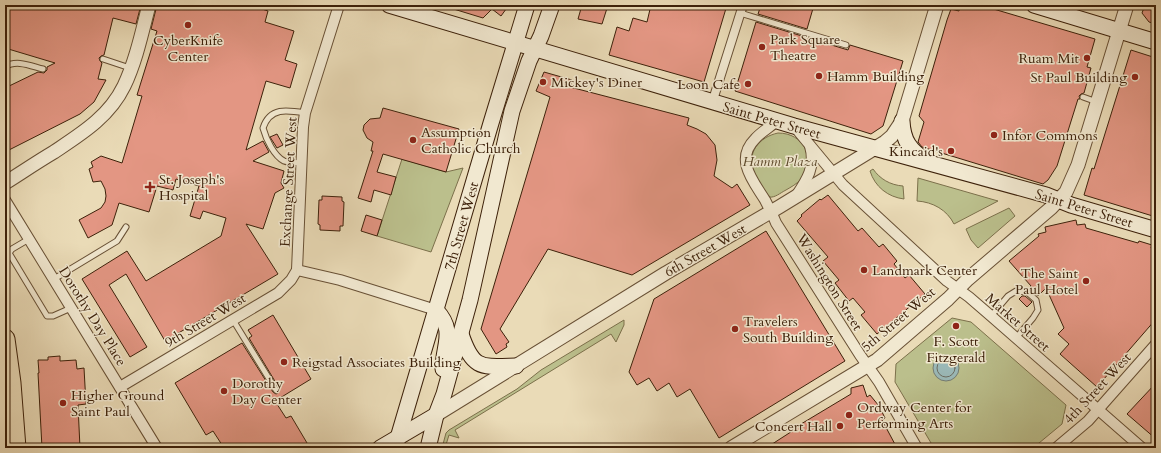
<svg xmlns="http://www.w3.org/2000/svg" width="1161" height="453" font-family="Cardo,serif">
<rect width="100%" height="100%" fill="#eadbb7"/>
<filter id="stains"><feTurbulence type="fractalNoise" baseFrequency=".005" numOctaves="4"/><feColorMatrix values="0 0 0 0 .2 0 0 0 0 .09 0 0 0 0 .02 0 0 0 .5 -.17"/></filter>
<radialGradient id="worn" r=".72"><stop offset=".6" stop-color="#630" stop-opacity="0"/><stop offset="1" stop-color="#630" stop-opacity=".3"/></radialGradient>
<g fill="#bbbf8c" stroke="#7c704b">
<path d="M778,133C804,133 816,158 801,179C797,184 791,187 786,190C780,193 775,198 769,197C764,189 757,181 754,172C746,153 759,137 778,133Z"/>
<path d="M402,159L446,172L463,168L431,252L377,236Z"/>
<path d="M873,169C880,179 890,185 903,186L904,199C888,197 875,187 870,171Z"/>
<path d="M918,178L998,201L954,224C947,210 933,202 917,201Z"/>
<path d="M1009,208L1015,216L978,248L971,240L966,229Z"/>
<path d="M952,318L971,322L1066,405L1062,424L1033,448H934L895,382L896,364Z"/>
<path d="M624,320V325L616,342L611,334L455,430L459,438L449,435L445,448H442L446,433L449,430L517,389L541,370Z"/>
</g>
<circle fill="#9bb9b8" stroke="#757c72" cx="946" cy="368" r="13"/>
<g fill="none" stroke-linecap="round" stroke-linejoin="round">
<circle stroke="#6c6d61" stroke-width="1" cx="946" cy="368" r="9"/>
</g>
<g fill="#e39683" stroke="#3d210a">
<path d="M5,5H141L136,24L113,18L104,55L101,56L99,58L100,61L102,63L98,79L106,80L94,102L80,114L5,152V88L38,72L44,73L47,70V67L55,63L5,48Z"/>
<path d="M157,5H250L268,11L265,22L294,31L285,60L297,64L290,88L266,81L246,150L263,141L269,152L253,161L284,171L281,183L284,188L275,193L263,229L246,224L278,274L165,341L126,274L109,285L147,347L130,357L82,279L127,251L146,281L221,236L226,218L203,211L200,219L190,216L199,186L176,179L173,190L157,186L149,212L119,203L112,225L88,238L79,220L101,208L105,202L106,196L105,189L101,181L93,182L89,169L93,167L91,162L101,156L122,163L142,96L137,95L157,31L151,29Z"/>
<path d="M448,5H509L501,16L492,9L483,18L447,7Z"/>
<path d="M582,5H608L602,24L578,19Z"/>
<path d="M651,5H727L704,82L609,55L617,27L629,31L633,18L647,22Z"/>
<path d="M761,5H814L807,29L758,14Z"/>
<path d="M960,5H980L1095,39L1087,67L1091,68L1084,93L1081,94L1079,96L1080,99H1078L1057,166L1048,180L1043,184L922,147L918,142L924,122L919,116L947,20L951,9L959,11Z"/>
<path d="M1145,5H1156V24L1149,22L1142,13Z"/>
<path d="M756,22L848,50L850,45L903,61L883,126L871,134L735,91Z"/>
<path d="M1131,50L1156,58V217L1084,195L1092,168L1094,169Z"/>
<path d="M544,72L572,80L570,87L689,118L687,125L697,129L706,134L715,145L717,160L714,176L732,188L737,184L750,205L632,275L548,249L500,329L509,342L506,344L507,347L496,354L481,329L550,97L536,91Z"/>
<path d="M383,108L459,129L446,172L383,154L377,172L396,177L391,195L374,190L371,202L358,198L373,151H371L373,142L367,138L363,130L364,125L370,119L380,118Z"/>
<path d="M277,134L283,145L277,148L270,137Z"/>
<path d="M828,195L858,231L862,228L879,247L883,244L897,261L894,264L905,278L909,275L925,294L877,334L861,315L865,312L853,298L849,301L835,283L839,280L823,261L828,257L797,221L802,216L801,215L820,199L821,200Z"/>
<path d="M322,196L342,197V201L344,202L343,226H340V231L320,230V225L318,224L319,200H322Z"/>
<path d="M366,215L382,220L377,236L361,231Z"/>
<path d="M1076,220L1077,225L1085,224L1086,228L1138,243L1139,241L1152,245L1151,248H1156V319L1097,387L1060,354L1069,344L1058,334L1064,328L1046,288L1038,296L1029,289L1031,286L1009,261L1039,236L1038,234L1046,232L1045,227Z"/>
<path d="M766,231L845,361L719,438L690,389L677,397L669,383L657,391L649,378L637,385L629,372L654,299Z"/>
<path d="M1022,296H1025L1032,302L1027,307L1019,299Z"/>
<path d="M273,315L311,379L275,401L286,418L291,416L310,448H224L213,431L206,435L175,383L242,343L273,392L276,394L278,393L279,388L249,338L252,336L248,330Z"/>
<path d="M60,356V361L76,360L77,369L84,368L86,404L78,405L80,448H42L38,373H39L38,360H48V357Z"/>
<path d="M1156,383V439L1127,414Z"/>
<path d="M863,385L867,397L870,395L879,406L885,418L882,420L897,448H766L797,428L796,427L851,394V388Z"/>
</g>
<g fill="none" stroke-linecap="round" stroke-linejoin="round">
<defs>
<g id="service">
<path d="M740,13L846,45"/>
<path d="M103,59L130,68"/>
<path d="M5,67C16,59 31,66 43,69"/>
<path d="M1083,97L1097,102"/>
<path d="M301,163C296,162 289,163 284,161C274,156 266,139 263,128C270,107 287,110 305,113"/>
<path d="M29,239L12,249L9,253L47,316H53L71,308"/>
<path d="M54,279L117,241L126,227"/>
<path d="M991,316L1008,296L1016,291L1027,292L1036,300L1038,310L1033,318L1016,338"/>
<path d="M233,320L276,390"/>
</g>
<path id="pedestrian" d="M712,103L743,5"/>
<g id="minor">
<path d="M777,121C770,127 761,132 755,139C734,160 754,182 765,200C769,208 773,215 776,223L860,355L879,382L917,448"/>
<path d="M794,126L843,185L947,281L969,297L991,316L1142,448"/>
<path d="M796,196C807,180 816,166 810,146"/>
<path d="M5,200L157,448"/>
<path d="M297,270L340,280L436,310"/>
<path d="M120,387L278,293L291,280L297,270L303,127L305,113L339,5"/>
<path d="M1056,448L1088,421L1156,344"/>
</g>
<g id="tertiary">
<path d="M5,183C21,173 37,162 54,152C81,134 109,117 124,86C136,61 142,32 149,5"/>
<path d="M436,415L666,273L779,207L885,142L892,136L902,121L937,5"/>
<path d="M731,448L877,360L948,299L968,279L1051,208L1066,192L1078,165L1127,5"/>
</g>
<g id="secondary">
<path d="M389,5L794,126L1046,195L1071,205L1156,230"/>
<path d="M1034,5L1156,42"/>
<path d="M902,121C903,141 910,150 926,161"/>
<path d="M436,310C456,331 443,345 443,369"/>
<path d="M461,334C473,370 481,367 516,366"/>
<path d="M380,448L436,415"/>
<path d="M395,448L491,123L527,5"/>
<path d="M428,448L436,415L444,394L470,300L512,111L529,61L541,36L552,5"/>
</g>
<path id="motorway" d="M5,339L11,383L16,448"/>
</defs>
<use href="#service" stroke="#685035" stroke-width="7"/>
<use href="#pedestrian" stroke="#685035" stroke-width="10"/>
<use href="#minor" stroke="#685035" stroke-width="12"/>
<use href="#tertiary" stroke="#685035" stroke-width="15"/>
<use href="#secondary" stroke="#3d210a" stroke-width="17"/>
<use href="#motorway" stroke="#3d210a" stroke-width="21"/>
<use href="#service" stroke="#f1e8d0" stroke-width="5"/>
<use href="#pedestrian" stroke="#f1e8d0" stroke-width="8"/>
<use href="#minor" stroke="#f1e8d0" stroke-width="10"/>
<use href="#tertiary" stroke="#f1e8d0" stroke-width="13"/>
<use href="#secondary" stroke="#f1e8d0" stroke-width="15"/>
<use href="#motorway" stroke="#eadbb7" stroke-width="19"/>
</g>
<g fill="#8f2418" stroke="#f1e8d0" stroke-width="1.5">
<circle cx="188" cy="25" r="4"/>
<circle cx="762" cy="47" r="4"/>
<circle cx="1087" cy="58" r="4"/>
<circle cx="819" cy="76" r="4"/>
<circle cx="1135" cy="77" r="4"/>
<circle cx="543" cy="82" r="4"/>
<circle cx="748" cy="84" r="4"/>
<circle cx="994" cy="135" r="4"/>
<circle cx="413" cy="140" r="4"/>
<circle cx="951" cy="151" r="4"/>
<path d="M148 181h4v4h4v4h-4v4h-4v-4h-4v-4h4z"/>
<circle cx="864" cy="270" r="4"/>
<circle cx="1086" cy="281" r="4"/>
<circle cx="956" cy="326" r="4"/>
<circle cx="735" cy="329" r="4"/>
<circle cx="284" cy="362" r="4"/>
<circle cx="224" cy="391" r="4"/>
<circle cx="63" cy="403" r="4"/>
<circle cx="849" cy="415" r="4"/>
<circle cx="840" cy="426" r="4"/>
</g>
<g text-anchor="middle" stroke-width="3" stroke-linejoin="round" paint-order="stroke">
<g font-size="14" fill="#3d210a" stroke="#f1e8d0" text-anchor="start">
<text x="770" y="44">Park Square<tspan x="770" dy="16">Theatre</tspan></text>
<text x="188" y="45" text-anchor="middle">CyberKnife<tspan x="188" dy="16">Center</tspan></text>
<text x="1079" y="63" text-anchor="end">Ruam Mit</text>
<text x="827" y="81">Hamm Building</text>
<text x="1127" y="82" text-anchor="end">St Paul Building</text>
<text x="551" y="87">Mickey's Diner</text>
<text x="740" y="89" text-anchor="end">Loon Cafe</text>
<text x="421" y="137">Assumption<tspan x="421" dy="16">Catholic Church</tspan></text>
<text x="1002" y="140">Infor Commons</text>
<text x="943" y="156" text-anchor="end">Kincaid's</text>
<text x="159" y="184">St. Joseph's<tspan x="159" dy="16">Hospital</tspan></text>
<text x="872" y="275">Landmark Center</text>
<text x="1078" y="278" text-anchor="end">The Saint<tspan x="1078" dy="16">Paul Hotel</tspan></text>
<text x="743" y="326">Travelers<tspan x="743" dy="16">South Building</tspan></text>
<text x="956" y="346" text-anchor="middle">F. Scott<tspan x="956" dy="16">Fitzgerald</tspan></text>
<text x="292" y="367">Reigstad Associates Building</text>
<text x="232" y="388">Dorothy<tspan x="232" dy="16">Day Center</tspan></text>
<text x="71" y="400">Higher Ground<tspan x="71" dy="16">Saint Paul</tspan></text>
<text x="857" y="412">Ordway Center for<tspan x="857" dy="16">Performing Arts</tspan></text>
<text x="832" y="431" text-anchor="end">Concert Hall</text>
</g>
<g font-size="14" fill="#3d210a" stroke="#f1e8d0">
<text transform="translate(772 120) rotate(16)" y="5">Saint Peter Street</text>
<text transform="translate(288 182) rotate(-87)" y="5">Exchange Street West</text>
<text transform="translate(1084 208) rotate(17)" y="5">Saint Peter Street</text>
<text transform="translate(461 226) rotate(-74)" y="5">7th Street West</text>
<text transform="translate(705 250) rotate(-30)" y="5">6th Street West</text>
<text transform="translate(830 282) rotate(58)" y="5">Washington Street</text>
<text transform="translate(93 316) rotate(58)" y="5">Dorothy Day Place</text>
<text transform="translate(898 319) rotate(-40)" y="5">5th Street West</text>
<text transform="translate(205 320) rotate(-31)" y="5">9th Street West</text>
<text transform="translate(1018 322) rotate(41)" y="5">Market Street</text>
<text transform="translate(1097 388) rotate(-47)" y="5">4th Street West</text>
</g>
<g font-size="14" font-style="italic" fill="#5c482a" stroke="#f1e8d0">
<text x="780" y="166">Hamm Plaza</text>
</g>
</g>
<rect width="1161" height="453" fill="none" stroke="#eadbb7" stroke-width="20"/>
<rect x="6" y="6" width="1149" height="441" fill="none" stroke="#3d210a" stroke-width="2"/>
<rect x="10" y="10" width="1141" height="433" fill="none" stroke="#3d210a"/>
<rect width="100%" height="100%" filter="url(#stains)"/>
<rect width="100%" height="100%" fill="url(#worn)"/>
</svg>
